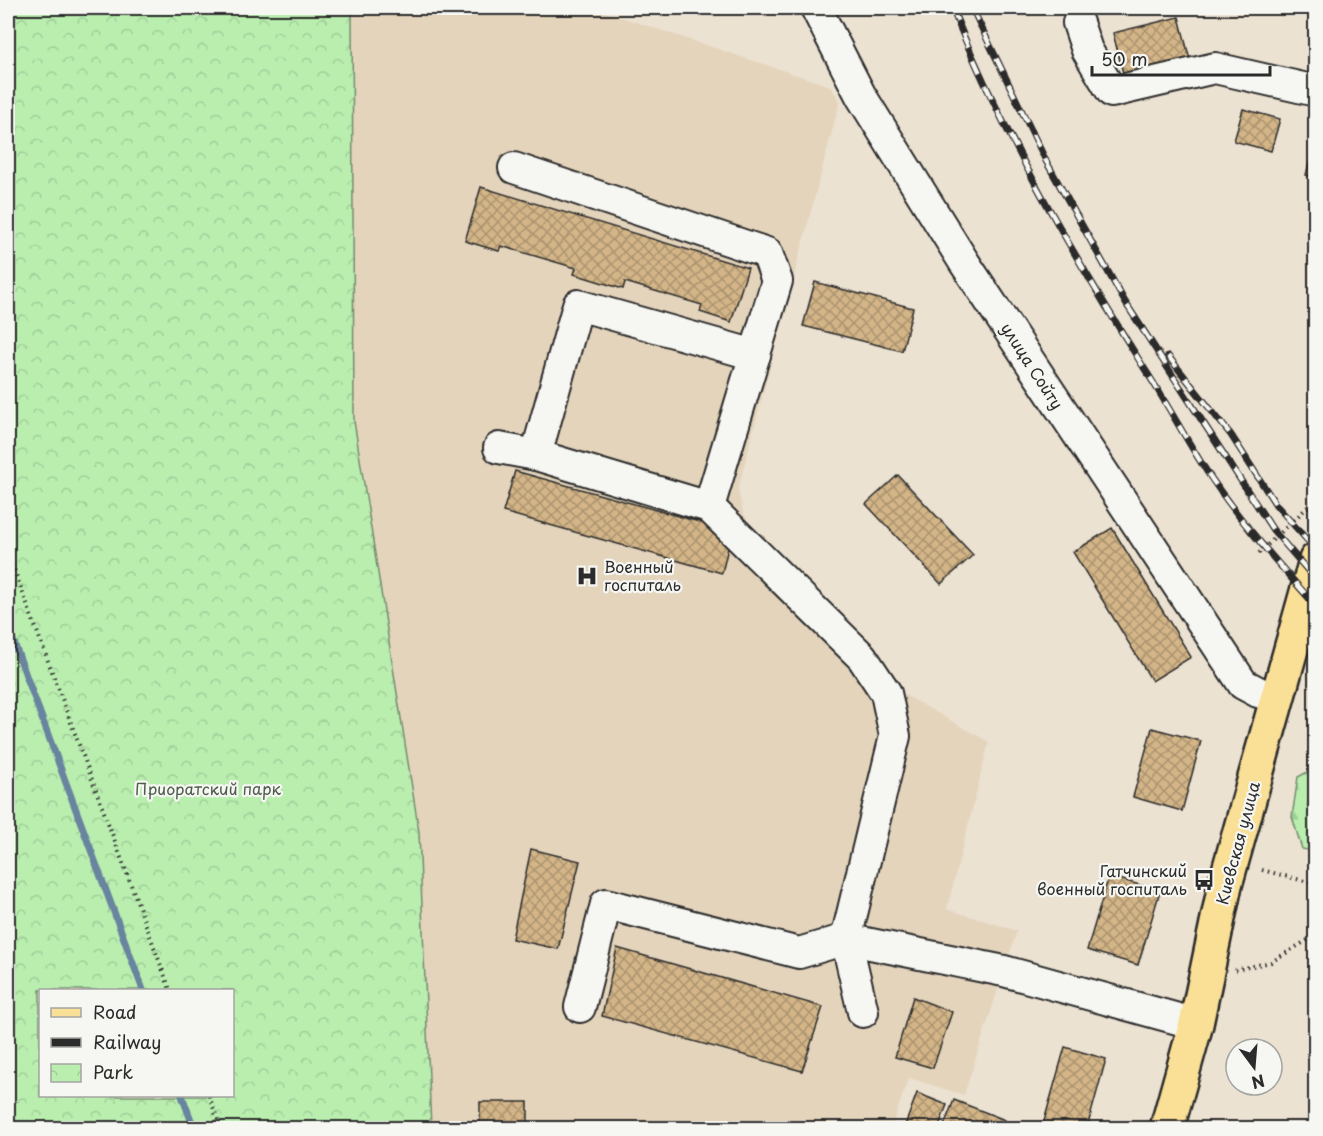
<svg xmlns="http://www.w3.org/2000/svg" width="1323" height="1136" font-family="'Playpen Sans',sans-serif">
<defs>
<pattern id="forest-firs" width="22" height="20" patternUnits="userSpaceOnUse" patternTransform="scale(1.5)"><rect width="22" height="20" fill="#b9eeaf"/><path d="M5 1l3.5 6h-7zM16 11l3.5 6h-7z" fill="#9fcc97"/></pattern>
<pattern id="park-crowns" width="20" height="18" patternUnits="userSpaceOnUse" patternTransform="scale(1.5)"><rect width="20" height="18" fill="#b9eeaf"/><path d="M2 6a3 3 0 1 1 6 0M12 15a3 3 0 1 1 6 0" fill="none" stroke="#9fcc97"/></pattern>
<pattern id="building-cross-hatch" width="8" height="8" patternUnits="userSpaceOnUse" patternTransform="scale(1.5)"><rect width="8" height="8" fill="#d3b587"/><path d="M0 0l8 8M0 8l8-8" fill="none" stroke="#ab936f"/></pattern>
</defs>
<rect width="100%" height="100%" fill="#ece2d2"/>
<filter id="ink" filterUnits="userSpaceOnUse"><feTurbulence type="fractalNoise" baseFrequency=".0167" numOctaves="2"/><feDisplacementMap in="SourceGraphic" scale="12" xChannelSelector="R" yChannelSelector="G"/><feConvolveMatrix kernelMatrix="1 2 1 2 8 2 1 2 1" color-interpolation-filters="sRGB"/></filter>
<g filter="url(#ink)">
<path fill="#e4d4bc" d="M352,8H593L830,86L840,101L738,489L743,512L756,536L873,651L905,695L989,742L947,909L1017,931L964,1095L909,1078L891,1128H431L419,832L354,421Z"/>
<path fill="url(#forest-firs)" stroke="#728c6d" stroke-width="1.5" d="M1315,768V851L1302,849L1292,817L1298,777Z"/>
<path fill="url(#park-crowns)" stroke="#728c6d" stroke-width="1.5" fill-rule="evenodd" d="M8,8H352L354,421L419,832L431,1128H8ZM40,990H232V1096H40Z"/>
<g fill="none" stroke-linecap="round" stroke-linejoin="round">
<g stroke="#69849f" stroke-width="7">
<path d="M8,627L143,990"/>
<path d="M182,1096L194,1128"/>
</g>
</g>
<g fill="url(#building-cross-hatch)" stroke="#2b2b2b" stroke-width="1.5">
<path d="M1179,17L1191,64L1125,81L1113,33Z"/>
<path d="M1243,109L1280,119L1271,151L1234,141Z"/>
<path d="M1316,137V178L1306,175Z"/>
<path d="M481,187L748,268L731,322L700,312L702,305L625,282L623,289L574,274L576,268L501,246L499,251L465,241Z"/>
<path d="M815,282L913,308L902,351L803,326Z"/>
<path d="M515,471L732,531L722,573L503,512Z"/>
<path d="M898,475L973,555L941,584L866,504Z"/>
<path d="M1112,528L1191,657L1152,681L1073,552Z"/>
<path d="M1152,728L1201,741L1182,811L1133,797Z"/>
<path d="M531,849L580,861L558,949L512,939Z"/>
<path d="M1109,876L1160,891L1138,965L1087,950Z"/>
<path d="M617,948L823,1007L802,1071L602,1016Z"/>
<path d="M913,997L952,1012L933,1068L895,1057Z"/>
<path d="M1065,1047L1106,1059L1087,1128H1042Z"/>
<path d="M917,1093L947,1105L938,1128H904Z"/>
<path d="M954,1100L1005,1120L1001,1128H943Z"/>
<rect x="480" y="1102" width="48" height="26"/>
</g>
<g fill="none" stroke-linecap="round" stroke-linejoin="round">
<defs>
<g id="minor">
<path d="M816,8L861,96L964,262L1243,684L1258,692L1278,698"/>
<path d="M1078,23L1087,50L1112,92L1215,68L1316,91"/>
<path d="M514,168L767,253L777,281L709,507"/>
<path d="M499,448L536,455L709,507L862,657L886,693L895,736L846,939L1004,971L1196,1024"/>
<path d="M536,455L578,305L755,355"/>
<path d="M580,1007L606,904L799,953L846,939L863,1012"/>
</g>
<path id="major" d="M1167,1128L1196,1024L1225,885L1316,560"/>
</defs>
<use href="#minor" stroke="#2b2b2b" stroke-width="34"/>
<use href="#major" stroke="#2b2b2b" stroke-width="38"/>
<g stroke="#2b2b2b" stroke-width="4" stroke-dasharray="1.5 4.5" stroke-linecap="butt">
<path d="M8,553L170,990"/>
<path d="M1259,553L1316,499"/>
<path d="M1262,870L1316,884"/>
<path d="M1235,970L1271,962L1316,935"/>
<path d="M209,1096L221,1128"/>
</g>
<use href="#minor" stroke="#f6f6f2" stroke-width="30"/>
<use href="#major" stroke="#fadf96" stroke-width="33"/>
<defs>
<g id="rail">
<path d="M952,8C1003,135 1073,255 1146,371C1166,402 1183,434 1202,464C1234,515 1276,561 1316,606"/>
<path d="M972,8L1046,161L1125,302L1273,530L1316,580"/>
<path d="M1168,356L1231,435L1276,505L1316,550"/>
</g>
</defs>
<use href="#rail" stroke="#2b2b2b" stroke-width="7"/>
<use href="#rail" stroke="#f6f6f2" stroke-width="4.5" stroke-dasharray="14" stroke-linecap="butt"/>
</g>
</g>
<defs>
<symbol id="hospital-bare" viewBox="-9 -9 18 18"><path d="M-5-5h3v3.5h4V-5h3V5h-3V1.5h-4V5h-3Z" fill="#2b2b2b" stroke="#f6f6f2" stroke-width="2.5" paint-order="stroke"/></symbol>
<symbol id="bus-bare" viewBox="-9 -9 18 18"><path d="M-5-6H5V4H4V6H2V4H-2V6H-4V4H-5ZM-3.5-4V0h7V-4ZM-3.5 1.2v1.5H-2V1.2ZM2 1.2v1.5H3.5V1.2Z" fill="#2b2b2b" stroke="#f6f6f2" stroke-width="2.5" paint-order="stroke"/></symbol>
</defs>
<g fill-rule="evenodd">
<use href="#hospital-bare" x="572" y="561" width="30" height="30"/>
<use href="#bus-bare" x="1189" y="865" width="30" height="30"/>
</g>
<g text-anchor="middle" stroke-width="4.5" stroke-linejoin="round" paint-order="stroke">
<g font-size="16" fill="#2b2b2b" stroke="#f6f6f2">
<text transform="translate(1032 366) rotate(57)" y="6">улица Сойту</text>
<text transform="translate(1238 843) rotate(-75)" y="6">Киевская улица</text>
</g>
<g font-size="16" fill="#2b2b2b" stroke="#f6f6f2" text-anchor="start">
<text x="604" y="573">Военный<tspan x="604" dy="18">госпиталь</tspan></text>
<text x="1187" y="877" text-anchor="end">Гатчинский<tspan x="1187" dy="18">военный госпиталь</tspan></text>
</g>
<g font-size="16" fill="#4e5c4c" stroke="#f6f6f2">
<text x="208" y="795">Приоратский парк</text>
</g>
</g>
<rect width="1323" height="1136" fill="none" stroke="#f6f6f2" stroke-width="30"/>
<rect x="15" y="15" width="1293" height="1106" fill="none" stroke="#2b2b2b" stroke-width="2" filter="url(#ink)"/>
<rect x="39" y="989" width="195" height="108" fill="#f6f6f2" stroke="#a5a5a2" stroke-width="1.5"/>
<rect x="51" y="1008" width="30" height="9" fill="#fadf96" stroke="#a5a5a2" stroke-width="1.5"/>
<text x="93" y="1019" font-size="18" fill="#2b2b2b">Road</text>
<rect x="51" y="1038" width="30" height="9" fill="#2b2b2b" stroke="#a5a5a2" stroke-width="1.5"/>
<text x="93" y="1049" font-size="18" fill="#2b2b2b">Railway</text>
<rect x="51" y="1064" width="30" height="18" fill="url(#park-crowns)" stroke="#a5a5a2" stroke-width="1.5"/>
<text x="93" y="1079" font-size="18" fill="#2b2b2b">Park</text>
<g transform="translate(1254 1067) rotate(164)"><circle r="28" fill="#f6f6f2" stroke="#a5a5a2" stroke-width="1.5"/>
<path d="M0-4.5L10 22L0 15L-10 22Z" fill="#2b2b2b"/>
<text y="-9" font-size="16" font-weight="bold" text-anchor="middle" fill="#2b2b2b">N</text>
</g>
<path d="M1092 66v9h178v-9" fill="none" stroke="#2b2b2b" stroke-width="3"/>
<text x="1101" y="66" font-size="18" fill="#2b2b2b" stroke="#f6f6f2" stroke-width="4.5" paint-order="stroke">50 m</text>
</svg>
